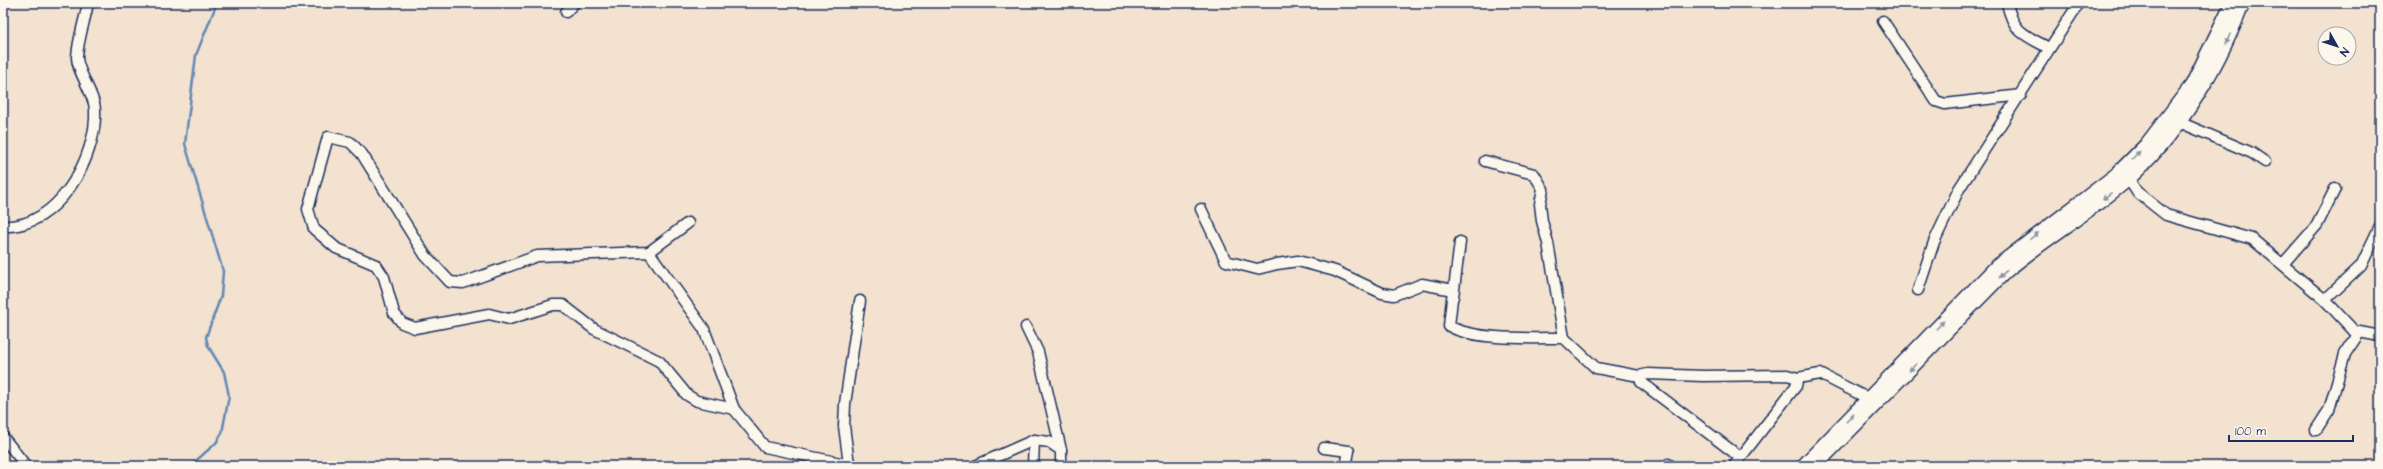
<svg xmlns="http://www.w3.org/2000/svg" width="2383" height="469" font-family="'Architects Daughter',sans-serif">
<rect width="100%" height="100%" fill="#f3e2d0"/>
<filter id="ink" filterUnits="userSpaceOnUse"><feTurbulence type="fractalNoise" baseFrequency=".025" numOctaves="2"/><feDisplacementMap in="SourceGraphic" scale="8" xChannelSelector="R" yChannelSelector="G"/><feConvolveMatrix kernelMatrix="1 2 1 2 8 2 1 2 1" color-interpolation-filters="sRGB"/></filter>
<g filter="url(#ink)">
<g fill="none" stroke-linecap="round" stroke-linejoin="round">
<path stroke="#6288b4" stroke-width="2.5" d="M190,466L216,443L222,433L229,396L224,372L208,346L206,337L221,296L223,271L185,144L196,55L217,3"/>
<defs>
<g id="minor">
<path d="M2007,3C2013,32 2024,35 2049,48"/>
<path d="M566,12L574,3"/>
<path d="M1883,21L1936,101L1945,104L2021,95"/>
<path d="M2179,122L2252,153L2265,162"/>
<path d="M1485,161L1534,174L1543,189L1540,204L1542,221L1548,243L1564,338L1596,368L1639,376L1648,374L1703,376L1787,375L1798,378L1820,374L1875,402"/>
<path d="M2125,174L2137,192L2166,215L2252,239L2325,300L2354,331L2380,336"/>
<path d="M1201,209L1226,261L1257,269L1277,264L1298,261L1335,271L1382,293L1394,295L1422,284L1453,290L1449,326C1476,341 1533,338 1564,338"/>
<path d="M688,223L649,252L537,256L463,283L450,282L425,255L362,154L350,142L328,137L308,209L314,229L336,248L376,265L384,277L394,313L402,323L415,328L489,314L509,319L553,305H563L594,329L659,361L687,395L697,401L734,409L765,447L855,466"/>
<path d="M3,226C57,230 98,156 95,109C94,93 77,72 77,57C78,39 85,20 88,3"/>
<path d="M649,252L704,329L734,409"/>
<path d="M2283,264L2317,225L2335,189"/>
<path d="M1918,290L1934,242L1959,189L2079,3"/>
<path d="M1453,297L1460,242"/>
<path d="M2325,300L2361,266L2380,226"/>
<path d="M1026,327L1038,352L1061,450"/>
<path d="M1639,376L1641,382L1740,457"/>
<path d="M2316,430L2329,410L2345,354L2359,333L2354,331"/>
<path d="M3,437L26,466"/>
<path d="M1324,448L1349,451L1346,466"/>
<path d="M849,464L844,426L845,404L860,301"/>
<path d="M1668,464L1671,466"/>
<path d="M975,466L1034,440L1049,442L1061,450V466"/>
<path d="M1033,466L1034,440"/>
<path d="M1734,466L1796,386L1798,378"/>
</g>
<g id="major">
<path d="M1803,466L1996,267L2117,174L2146,145L2192,85L2232,3"/>
<path d="M1815,466L2005,272C2043,240 2087,214 2126,181C2180,133 2217,69 2243,3"/>
</g>
</defs>
<use href="#minor" stroke="#1b2f5e" stroke-width="13"/>
<use href="#major" stroke="#1b2f5e" stroke-width="16"/>
<use href="#minor" stroke="#fbf7ec" stroke-width="10"/>
<use href="#major" stroke="#fbf7ec" stroke-width="13"/>
</g>
<defs><path id="oneway-solid" d="M-6-.8H1V-3.2L6.5 0L1 3.2V.8H-6Z"/></defs>
<g fill="#8b93a5">
<use href="#oneway-solid" transform="translate(2228 39) rotate(113)"/>
<use href="#oneway-solid" transform="translate(2136 155) rotate(-45)"/>
<use href="#oneway-solid" transform="translate(2107 196) rotate(142)"/>
<use href="#oneway-solid" transform="translate(2034 236) rotate(-37)"/>
<use href="#oneway-solid" transform="translate(2003 274) rotate(136)"/>
<use href="#oneway-solid" transform="translate(1940 325) rotate(-47)"/>
<use href="#oneway-solid" transform="translate(1913 367) rotate(134)"/>
<use href="#oneway-solid" transform="translate(1850 418) rotate(-46)"/>
</g>
</g>
<rect width="2383" height="469" fill="none" stroke="#fbf7ec" stroke-width="16"/>
<rect x="8" y="8" width="2367" height="453" fill="none" stroke="#1b2f5e" stroke-width="1.5" filter="url(#ink)"/>
<g transform="translate(2337 46) rotate(129)"><circle r="19" fill="#fbf7ec" stroke="#a1a7b3"/>
<path d="M0-3L7 15L0 10L-7 15Z" fill="#1b2f5e"/>
<text y="-6" font-size="11" font-weight="bold" text-anchor="middle" fill="#1b2f5e">N</text>
</g>
<path d="M2229 435v6h124v-6" fill="none" stroke="#1b2f5e" stroke-width="2"/>
<text x="2235" y="435" font-size="12" fill="#1b2f5e" stroke="#fbf7ec" stroke-width="3" paint-order="stroke">100 m</text>
</svg>
